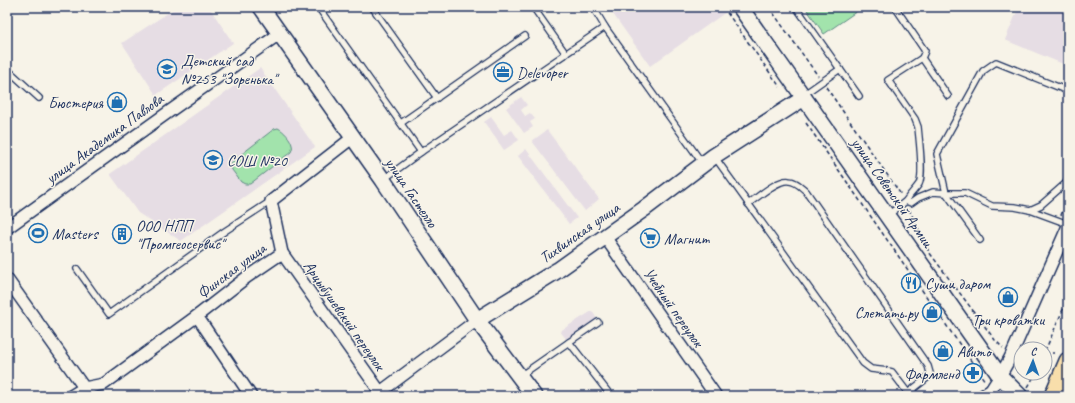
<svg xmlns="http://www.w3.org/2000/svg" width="1075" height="403" font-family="Caveat,sans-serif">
<rect width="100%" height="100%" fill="#f7f3e8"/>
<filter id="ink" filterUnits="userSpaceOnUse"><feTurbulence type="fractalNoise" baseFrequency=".025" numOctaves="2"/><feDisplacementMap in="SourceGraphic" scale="8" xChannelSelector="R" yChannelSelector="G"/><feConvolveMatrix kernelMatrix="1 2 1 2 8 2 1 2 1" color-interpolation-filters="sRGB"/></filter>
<g filter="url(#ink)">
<g fill="#e6dde4">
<path d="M177,7H209L233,43L156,95L122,43Z"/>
<path d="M608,7H722L726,12L650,66Z"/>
<path d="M1019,7H1068V66L1005,40Z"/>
<path d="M260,68L315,147L181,241L138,213L110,174Z"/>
<path d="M521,97L527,105L521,110L525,116L530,113L535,119L530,122L533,127L524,133L506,108Z"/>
<path d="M491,117L504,135L512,130L519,140L504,150L484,122Z"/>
<path d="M547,130L599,199L585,211L532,141Z"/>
<path d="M526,149L577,218L569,224L518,156Z"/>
<path d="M592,311L597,319L566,339L560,331Z"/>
</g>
<g fill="#a2e3ac" stroke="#5e8985">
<path d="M805,7H863L824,34Z"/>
<path d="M278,128C284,131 291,139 292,145C293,148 292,149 291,152L250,184H245L241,182L232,170L231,164L234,160L274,129Z"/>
</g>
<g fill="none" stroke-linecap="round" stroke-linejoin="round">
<defs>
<g id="lane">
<path d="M318,7L421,152"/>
<path d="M372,7L437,98"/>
<path d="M533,7L566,54"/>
<path d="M593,7L605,27L703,164"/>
<path d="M796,7L859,96"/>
<path d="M895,7L925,51L922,58"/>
<path d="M7,69L39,98"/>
<path d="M1068,91L996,62L983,71L937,154L946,193H965L992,206L1015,207L1030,210L1068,224"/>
<path d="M803,95L840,69"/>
<path d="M401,123L525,36"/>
<path d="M714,156L863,363L871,369L888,371L892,372L908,393L906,396"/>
<path d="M384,179L421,152L605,27"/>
<path d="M906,201C909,195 915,190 919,184C924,175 919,139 918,127L915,119L888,80L922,58L948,96"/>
<path d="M748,204C758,197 778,179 789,181C796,181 801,187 806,191L928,366L930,373L927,378L908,393"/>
<path d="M1030,210L1041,205L1066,183L1068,179"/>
<path d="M887,216L906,201L911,203L918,198L933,192L946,193L980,240"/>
<path d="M77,269L109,314L225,231L271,201"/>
<path d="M569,342L598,322"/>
<path d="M520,376L569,342L611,396"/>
</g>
<g id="street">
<path d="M7,228L170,111L279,34"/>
<path d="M605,237L716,396"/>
<path d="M282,253L383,396"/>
<path d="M7,279L90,396"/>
<path d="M197,316L251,396"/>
<path d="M71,396L84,388L104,384L197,316L247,277L282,253L271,201L352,138"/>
<path d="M375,396L477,320"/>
<path d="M982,396L991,390L1000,376L1010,358L1068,226"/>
</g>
<g id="secondary">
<path d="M261,7L383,180L477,320L534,396"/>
<path d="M740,7L1000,376L1020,396"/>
<path d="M477,320L558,270L644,209L714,156L804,98"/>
</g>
<path id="primary" d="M1053,396L1068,361"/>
</defs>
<use href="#lane" stroke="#1b2f5e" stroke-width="8"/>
<use href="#street" stroke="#1b2f5e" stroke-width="14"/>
<use href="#secondary" stroke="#1b2f5e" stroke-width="18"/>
<use href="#primary" stroke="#1b2f5e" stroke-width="20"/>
<g stroke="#1b2f5e" stroke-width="1.5" stroke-dasharray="4 3" stroke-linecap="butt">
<path d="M723,7L780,87"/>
<path d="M769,7L818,76"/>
<path d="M826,87L902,196"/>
<path d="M806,123L985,381"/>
<path d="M909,209L929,252L995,340L1003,348"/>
<path d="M1061,215L1068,200"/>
<path d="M1045,351L1068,298"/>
<path d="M1045,353H1054"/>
<path d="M1030,373L1034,376"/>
<path d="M1028,387L1036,373"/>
</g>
<use href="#lane" stroke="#f7f3e8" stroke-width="5.5"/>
<use href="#street" stroke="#f7f3e8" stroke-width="11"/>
<use href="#secondary" stroke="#f7f3e8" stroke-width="15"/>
<use href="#primary" stroke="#f8deab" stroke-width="17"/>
</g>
</g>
<defs>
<symbol id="school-ring" viewBox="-11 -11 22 22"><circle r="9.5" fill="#f7f3e8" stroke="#1f6fb2" stroke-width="1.5"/><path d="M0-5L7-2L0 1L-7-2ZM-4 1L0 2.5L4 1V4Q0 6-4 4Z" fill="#1f6fb2"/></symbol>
<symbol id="office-ring" viewBox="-11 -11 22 22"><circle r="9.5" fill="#f7f3e8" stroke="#1f6fb2" stroke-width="1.5"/><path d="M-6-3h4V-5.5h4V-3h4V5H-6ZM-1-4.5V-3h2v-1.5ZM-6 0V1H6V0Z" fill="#1f6fb2"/></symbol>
<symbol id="shop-ring" viewBox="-11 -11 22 22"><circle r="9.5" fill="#f7f3e8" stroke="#1f6fb2" stroke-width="1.5"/><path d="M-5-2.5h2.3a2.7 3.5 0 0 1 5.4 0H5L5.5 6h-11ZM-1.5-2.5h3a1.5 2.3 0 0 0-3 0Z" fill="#1f6fb2"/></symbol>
<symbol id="stadium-ring" viewBox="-11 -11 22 22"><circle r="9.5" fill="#f7f3e8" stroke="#1f6fb2" stroke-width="1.5"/><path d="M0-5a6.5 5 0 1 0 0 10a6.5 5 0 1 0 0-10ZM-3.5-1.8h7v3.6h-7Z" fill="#1f6fb2"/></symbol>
<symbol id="building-ring" viewBox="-11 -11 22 22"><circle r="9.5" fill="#f7f3e8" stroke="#1f6fb2" stroke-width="1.5"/><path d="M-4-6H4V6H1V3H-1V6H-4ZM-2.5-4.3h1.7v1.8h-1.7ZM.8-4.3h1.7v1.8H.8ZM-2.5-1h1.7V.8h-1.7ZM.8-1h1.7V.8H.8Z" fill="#1f6fb2"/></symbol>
<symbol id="supermarket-ring" viewBox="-11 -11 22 22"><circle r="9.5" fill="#f7f3e8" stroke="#1f6fb2" stroke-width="1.5"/><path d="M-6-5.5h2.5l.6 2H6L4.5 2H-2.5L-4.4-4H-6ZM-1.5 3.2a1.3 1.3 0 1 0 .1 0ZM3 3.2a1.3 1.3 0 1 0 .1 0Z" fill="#1f6fb2"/></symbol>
<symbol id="restaurant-ring" viewBox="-11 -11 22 22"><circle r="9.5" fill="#f7f3e8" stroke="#1f6fb2" stroke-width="1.5"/><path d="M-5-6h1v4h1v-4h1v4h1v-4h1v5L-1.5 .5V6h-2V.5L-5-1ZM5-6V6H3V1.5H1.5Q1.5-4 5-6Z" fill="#1f6fb2"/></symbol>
<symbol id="pharmacy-ring" viewBox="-11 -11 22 22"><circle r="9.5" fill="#f7f3e8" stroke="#1f6fb2" stroke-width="1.5"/><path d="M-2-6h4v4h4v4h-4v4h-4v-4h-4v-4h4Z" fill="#1f6fb2"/></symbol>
</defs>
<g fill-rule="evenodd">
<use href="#school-ring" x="156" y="58" width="22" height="22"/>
<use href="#office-ring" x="492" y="61" width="22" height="22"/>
<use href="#shop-ring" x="106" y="91" width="22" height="22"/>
<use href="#school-ring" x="202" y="149" width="22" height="22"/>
<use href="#stadium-ring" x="27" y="222" width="22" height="22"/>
<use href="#building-ring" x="111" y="223" width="22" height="22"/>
<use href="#supermarket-ring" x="639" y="227" width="22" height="22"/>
<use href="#restaurant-ring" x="900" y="272" width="22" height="22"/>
<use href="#shop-ring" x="997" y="286" width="22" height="22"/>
<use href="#shop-ring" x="921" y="301" width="22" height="22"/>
<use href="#shop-ring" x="932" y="340" width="22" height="22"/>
<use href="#pharmacy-ring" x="962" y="362" width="22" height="22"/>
</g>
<g text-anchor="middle" stroke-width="3" stroke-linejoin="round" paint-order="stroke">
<g font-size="16" fill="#1b2f5e" stroke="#f7f3e8" text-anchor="start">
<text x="181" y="66">Детский сад<tspan x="181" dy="18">№253 "Зоренька"</tspan></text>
<text x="517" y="78">Delevoper</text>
<text x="103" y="108" text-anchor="end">Бюстерия</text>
<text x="227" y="166">СОШ №20</text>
<text x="136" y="231">ООО НПП<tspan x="136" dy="18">"Промгеосервис"</tspan></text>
<text x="52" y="239">Masters</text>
<text x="664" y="244">Магнит</text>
<text x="925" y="289">Суши даром</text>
<text x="918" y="318" text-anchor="end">Слетать.ру</text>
<text x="1008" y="325" text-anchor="middle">Три кроватки</text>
<text x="957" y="357">Авито</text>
<text x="959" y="379" text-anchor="end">Фармленд</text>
</g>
<g font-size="16" fill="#1b2f5e" stroke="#f7f3e8">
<text transform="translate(104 138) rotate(-36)" y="6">улица Академика Павлова</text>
<text transform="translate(412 192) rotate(56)" y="6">улица Гастелло</text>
<text transform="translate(893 192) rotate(55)" y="6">улица Советской Армии</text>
<text transform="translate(579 232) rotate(-35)" y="6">Тихвинская улица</text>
<text transform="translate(231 270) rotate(-37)" y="6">Финская улица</text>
<text transform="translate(674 307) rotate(55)" y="6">Учебный переулок</text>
<text transform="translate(345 315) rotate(55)" y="6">Арцыбушевский переулок</text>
</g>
</g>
<rect width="1075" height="403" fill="none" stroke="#f7f3e8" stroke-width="24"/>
<rect x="12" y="12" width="1051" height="379" fill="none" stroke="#1b2f5e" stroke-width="1.5" filter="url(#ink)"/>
<g transform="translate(1033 361) rotate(2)"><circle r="19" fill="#f7f3e8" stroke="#9fa5b1"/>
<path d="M0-3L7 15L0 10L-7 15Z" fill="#1f6fb2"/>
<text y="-6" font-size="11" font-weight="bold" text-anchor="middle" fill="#1b2f5e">С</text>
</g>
</svg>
